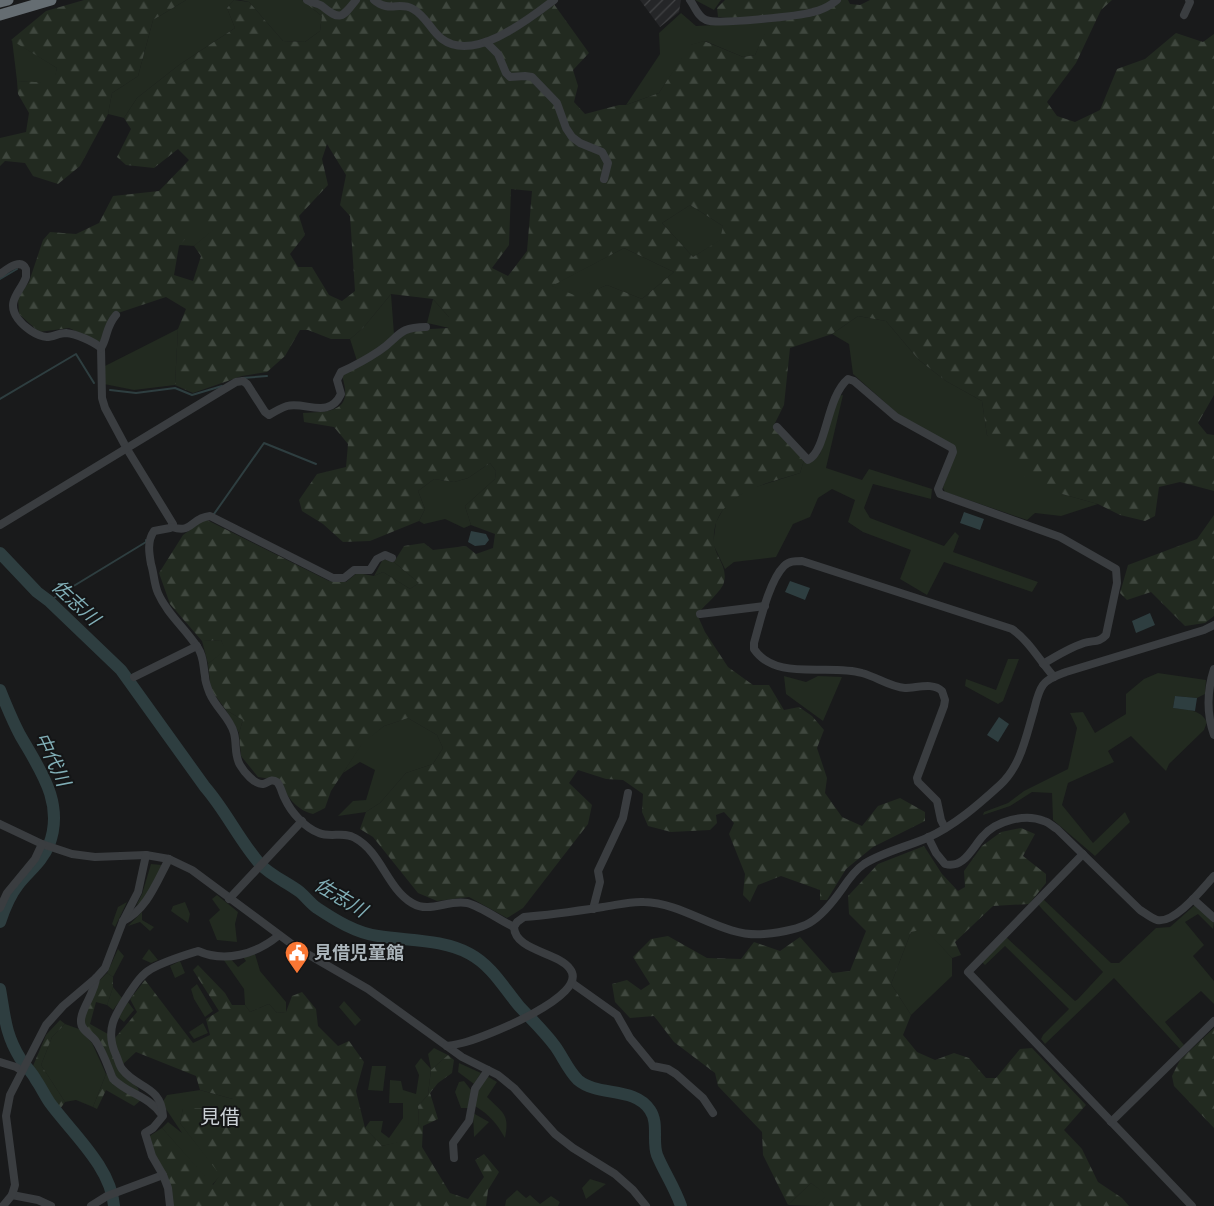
<svg xmlns="http://www.w3.org/2000/svg" width="1214" height="1206" font-family="Signika,'Noto Sans JP',sans-serif">
<defs>
<pattern id="industrial-furrows" width="10" height="10" patternUnits="userSpaceOnUse" patternTransform="scale(1.25)"><rect width="10" height="10" fill="#252628"/><path d="M-1 1l2-2M0 10L10 0M9 11l2-2" fill="none" stroke="#424345"/></pattern>
<pattern id="forest-firs" width="22" height="20" patternUnits="userSpaceOnUse" patternTransform="scale(1.25)"><rect width="22" height="20" fill="#222a20"/><path d="M5 1l3.5 6h-7zM16 11l3.5 6h-7z" fill="#3f473e"/></pattern>
</defs>
<rect width="100%" height="100%" fill="#191a1b"/>
<path fill="url(#industrial-furrows)" d="M640,0H681L679,12L660,27Z"/>
<g fill="#222a20">
<path d="M186,0H234L227,8L235,28L179,65L137,98L124,118L108,114L112,93L138,76L153,20Z"/>
<path d="M240,0H302L322,16L320,31L305,42L283,41L249,2Z"/>
<path d="M695,0H721L714,10Z"/>
<path d="M681,13L696,26L771,22L755,55L743,57L705,41L691,45L659,93L626,105L660,54L659,33Z"/>
<path d="M12,40L57,68L54,84L17,81Z"/>
<path d="M690,205L723,226L721,240L693,257L662,223Z"/>
<path d="M204,217L215,229L194,246L179,245Z"/>
<path d="M624,248L674,272L642,299L607,285L579,298L551,286Z"/>
<path d="M391,294L394,334L381,347L357,361L350,339L363,328Z"/>
<path d="M433,299L449,317V328L427,323Z"/>
<path d="M858,316L886,321L919,360L946,381L982,401L987,435L1062,494L1098,504L1061,516L1035,513L1027,520L945,492L943,488L956,448L898,414L853,374L849,344L832,334Z"/>
<path d="M178,329L175,385L134,390L104,384L105,366Z"/>
<path d="M843,395L826,468L862,480L869,469L932,489L931,499L873,484L864,508L870,518L944,546L955,532L959,536L953,552L1038,582L1032,592L944,562L927,595L900,579L911,550L863,532L848,522L855,500L832,489L818,498L810,517L793,524L776,557L734,562L725,569L713,544L716,522L726,504L749,489L800,473L804,460L820,454L837,396Z"/>
<path d="M490,463L496,471L495,479L465,506L471,525L464,528L445,519L424,524L419,521L425,509L418,491L434,479L454,482L468,478Z"/>
<path d="M383,559L394,562L419,583L410,589L383,572L374,576Z"/>
<path d="M221,640L226,650L208,664L202,641Z"/>
<path d="M1008,659H1019L1003,701L998,704L965,686L966,679L996,690Z"/>
<path d="M1158,673L1206,680L1205,694L1197,698L1175,696L1173,708C1188,710 1200,709 1207,722L1204,730L1169,764L1166,771L1131,736L1108,751L1114,762L1068,783L1062,805L1093,843L1125,812L1130,822L1095,856L1053,820L1052,793L1032,792L1010,806L983,815L984,812L1008,803L1024,791L1068,769L1077,728L1070,713L1083,712L1095,733L1126,714V694L1144,679Z"/>
<path d="M784,676L806,682L818,676L842,677L823,721L786,694Z"/>
<path d="M226,710L243,720L239,733Z"/>
<path d="M408,718L437,735L443,748L433,764L406,773L380,803L366,812L338,816L353,801L366,800L375,770L360,762L343,773L362,743L384,726Z"/>
<path d="M151,864L162,865L145,898L136,906L142,894Z"/>
<path d="M217,895L238,912L235,924L237,942L217,940L209,920L220,910L212,899Z"/>
<path d="M1043,899L1111,963H1119L1156,928L1170,927L1196,904L1214,922L1213,929L1198,914L1185,922L1204,945L1193,956L1214,981V1004L1201,991L1165,1022L1184,1045L1181,1050L1114,978L1045,1044L1041,1039L1043,1035L1069,1009L1005,946L985,965L981,961L1006,937L1075,1001L1078,999L1103,972L1042,909L1038,904Z"/>
<path d="M127,902L115,927L112,924L118,907Z"/>
<path d="M185,902L190,914L188,923L171,911L173,906Z"/>
<path d="M142,912V920L154,927L150,931L140,922L128,926Z"/>
<path d="M925,928L952,958V976L911,1015L891,984L911,932Z"/>
<path d="M118,949L124,956L113,977L107,973Z"/>
<path d="M149,949L158,960L151,963L142,959Z"/>
<path d="M255,954L260,971L286,1002V1012L277,1013L269,1004L250,1012L245,1005L244,989L223,959L230,958L238,967L246,961L243,957Z"/>
<path d="M180,961L185,973L175,978L170,966Z"/>
<path d="M197,984L213,1011L205,1017L194,999L191,989Z"/>
<path d="M113,987L122,998L113,1010L107,1005Z"/>
<path d="M344,1001L361,1020L355,1026L339,1007Z"/>
<path d="M128,1002L134,1010L124,1022L118,1017Z"/>
<path d="M203,1023L208,1033L194,1039L189,1032Z"/>
<path d="M65,1024L79,1029L92,1043L106,1074L93,1107L76,1100L65,1102L41,1065L52,1037Z"/>
<path d="M434,1048L448,1055L431,1070L428,1095L418,1106L419,1123L410,1140L382,1146L365,1128L370,1121H383L381,1132L389,1138L403,1118V1103H389L390,1080L401,1081L403,1090L416,1094L419,1075L415,1066L421,1058L431,1069L428,1054Z"/>
<path d="M459,1063L481,1073L474,1084L458,1072Z"/>
<path d="M372,1066H386L383,1091L368,1090Z"/>
<path d="M487,1076L497,1082L487,1097C503,1113 510,1114 505,1138C497,1124 490,1115 475,1106L476,1092Z"/>
<path d="M464,1081L471,1090L468,1108H461L455,1092L459,1082Z"/>
<path d="M200,1090L233,1099V1109H183L180,1123L221,1175L212,1185L162,1128L168,1122L182,1133L162,1103L167,1095Z"/>
<path d="M473,1113L489,1122L474,1137Z"/>
<path d="M590,1179L606,1184L586,1199L582,1188Z"/>
<path d="M811,1183L828,1195L815,1206L788,1205Z"/>
<path d="M517,1190L526,1198L530,1195L540,1204L551,1196L560,1202L558,1206H505L506,1200Z"/>
</g>
<g fill="url(#forest-firs)" fill-rule="evenodd">
<path d="M84,0H186L153,20L138,76L112,93L108,114L80,166L58,184L33,176L25,163L5,161L0,166V138L26,132L29,113L18,94L17,81L53,83L57,68L11,40L46,11Z"/>
<path d="M234,0L249,2L283,41L305,42L320,31L322,16L302,0H551L589,53L573,70L578,86L574,102L585,114L619,105H626L659,93L690,45L704,41L743,57L755,55L770,22L718,17L717,8L725,0H848L850,4L860,5L870,0H1112L1101,10L1076,63L1047,102L1057,116L1075,122L1100,110L1117,69L1145,59L1176,33L1203,42L1214,34V395L1198,423L1207,434L1214,435V491L1180,482L1159,487L1155,516L1145,521L1120,515L1098,504L1062,494L1020,474L987,435L982,401L946,381L919,360L886,321L858,316L832,334L790,348L784,405L774,425L804,460L800,473C765,484 710,494 714,543C715,557 728,566 724,582C723,590 703,607 697,614L705,632L728,667L753,685H769L784,710L799,707L812,716L824,730L817,748L827,778L825,793L842,817L862,826L878,806L900,798L925,812V821L873,847L846,869L827,900H820V890L781,876L758,885L750,902L743,895L745,874L729,834L734,823L724,812L716,815L717,823L710,830L671,832L648,826L642,812L643,794L623,780L606,779L578,770L569,783L592,805L588,824L523,908L507,918L469,897L437,901L418,893L373,837L360,829L366,812L380,803L406,773L433,764L443,748L437,735L408,718L384,726L362,744L331,791L325,808L313,814C294,809 288,796 278,780L258,777L241,756L239,733L243,720L226,710L211,690L208,664L225,650L221,640L202,641L170,604L159,573L183,535L205,519L329,581L346,582L357,573L374,576L383,572L410,589L419,583L394,562L404,546L424,543L433,550L466,546L476,554L493,548L495,534L471,525L465,506L495,479L496,471L490,463L468,478L454,482L434,479L418,491L425,509L419,521L370,541L343,542L323,524L302,511L299,500L317,474L346,467L348,444L334,427L304,422L303,413C331,412 354,412 342,376L412,330L449,328V317L433,299L391,294L363,328L350,339H331L308,330H300L285,356L267,372L242,376L193,393L175,385L178,329L186,309L166,297L112,315L100,342L69,328L39,332L19,314L18,297L29,282L43,240L50,232L76,234L99,223L113,196L159,191L189,160L178,149L154,168L126,165L117,157L131,129L124,118L137,98L179,65L235,28L227,8ZM327,144L346,175L340,205L350,216L355,291L342,301L329,295L312,267H298L290,254L305,235L299,216L328,185L322,159ZM511,189L532,191L527,251L508,276L492,268L509,245ZM690,205L723,226L720,240L693,257L662,223ZM204,218L214,229L194,246L201,256L193,281L174,275L179,246ZM624,248L674,272L642,299L607,285L579,297L552,286Z"/>
<path d="M1214,515V616L1205,623L1185,626L1151,592L1127,600L1120,593L1128,565L1197,539Z"/>
<path d="M1021,828L1035,834L1023,856L1046,874V883L1029,904L993,906L955,942L961,955L952,958L925,929L911,932L891,984L911,1015L903,1035L917,1052L935,1060L954,1053L969,1058L986,1078H996L1020,1049L1032,1048L1086,1105L1064,1130L1082,1149L1098,1182L1122,1198L1129,1206H815L827,1195L811,1183L788,1205L763,1155L762,1132L718,1086L715,1073L674,1042L654,1016L630,1018L615,1002L612,984L627,980L641,990L650,984L633,957L651,939L668,936L707,958L741,959L754,942L780,951L800,937L832,973L850,971L866,931L849,914L848,896L878,864L924,846L942,874L958,891L965,887L964,871L982,846L1001,832Z"/>
<path d="M198,965L225,993L232,1005H245L250,1012L269,1004L277,1013L286,1012L292,996L302,992L316,1009L318,1026L338,1046L349,1041L364,1062L356,1091L365,1128L382,1146L410,1139L419,1123L418,1106L428,1095L431,1070L448,1055L454,1060L452,1073L438,1083L430,1093L438,1119L423,1126L422,1147L450,1193L468,1199L484,1177L475,1160L484,1154L499,1172L488,1190L486,1206H171L148,1137L162,1128L213,1185L220,1175L180,1123L183,1108L233,1109V1099L200,1090L196,1076L136,1052L122,1065V1073L138,1088L141,1100L134,1106L106,1090L97,1109L93,1107L106,1074L116,1076L99,1042L78,1021L89,991L107,973L113,977V987L107,1005L96,1002L90,1024L115,1038L137,1012L130,999L145,980L193,1043L210,1035L206,1019L219,1011L193,970Z"/>
<path d="M60,1020L65,1024L52,1037L41,1065L65,1102L60,1109L33,1066L46,1035Z"/>
<path d="M1214,1028V1128L1174,1086L1172,1076L1180,1060Z"/>
</g>
<g fill="#2e3e40">
<path d="M964,512L984,519L980,530L960,523Z"/>
<path d="M471,531L486,534L489,540L485,545L475,546L468,542Z"/>
<path d="M790,581L810,588L805,600L785,592Z"/>
<path d="M1150,613L1155,625L1136,633L1132,621Z"/>
<path d="M1175,696L1197,698L1195,711L1173,708Z"/>
<path d="M999,717L1009,724L998,742L987,735Z"/>
</g>
<g fill="none" stroke-linecap="round" stroke-linejoin="round">
<g stroke="#2e3e40" stroke-width="2">
<path d="M0,279L17,269"/>
<path d="M242,378L267,376"/>
<path d="M110,390L136,393L175,388L192,395L222,386"/>
<path d="M0,399L76,354L94,383"/>
<path d="M212,514H214L264,443L316,464"/>
<path d="M49,601L146,542V540"/>
<path d="M0,1000L1,998"/>
</g>
<g stroke="#2e3e40" stroke-width="12">
<path d="M0,553L37,592L49,601L121,670L205,787C226,811 239,840 260,864C271,876 287,882 300,892C306,897 310,903 317,908C335,920 356,933 378,936C408,941 443,939 470,954C492,966 504,988 519,1006C531,1019 544,1031 555,1046C563,1057 568,1070 578,1080C598,1097 634,1086 650,1110C659,1123 652,1141 657,1155C664,1172 675,1188 681,1206"/>
<path d="M0,690C6,705 12,720 20,735C40,770 65,803 49,845C42,862 29,871 18,885C10,895 4,910 0,922"/>
<path d="M0,989C5,1016 5,1034 20,1058C25,1066 32,1072 36,1080C41,1087 45,1096 50,1103C72,1133 111,1167 114,1206"/>
</g>
<g stroke="#3a3d40" stroke-width="8">
<path d="M307,0C312,3 317,3 322,6C340,21 342,18 356,0"/>
<path d="M374,0C389,13 399,1 413,9C426,16 431,31 442,39C474,63 529,19 554,0"/>
<path d="M690,0C695,7 698,17 706,20C717,25 799,16 813,12C822,10 830,6 837,0"/>
<path d="M1184,15L1190,2L1189,0"/>
<path d="M486,42L498,54L506,73L510,77L525,76L532,77L557,103L566,128L572,137L580,143L602,152L608,163L604,179"/>
<path d="M0,274C6,270 21,257 26,269C26,271 26,274 26,277C21,292 5,301 18,319C24,327 36,336 47,337C53,337 59,333 66,333C76,334 93,341 101,348L102,398L105,408L127,449L173,524L170,528L154,531C147,541 149,553 151,564C154,573 154,584 158,593C167,614 186,629 198,648C204,657 203,666 205,676C205,682 208,689 210,694C216,708 230,718 234,733C237,744 234,755 240,765C244,772 255,785 263,784C268,783 271,778 277,782C281,786 282,794 285,799C291,812 305,828 319,833C331,838 344,831 355,838C381,852 387,888 412,903C430,914 448,899 467,903C480,906 501,921 514,927"/>
<path d="M101,348C108,337 105,328 116,315"/>
<path d="M777,427L808,460C827,451 826,397 848,379L854,381L896,417L952,448L953,452L938,489L940,494L1060,537L1116,569L1117,583L1106,635C1099,643 1093,640 1084,643C1069,648 1056,656 1043,664"/>
<path d="M0,525L236,382L243,381L247,384L265,412L269,415C274,412 281,408 287,406C305,401 329,420 341,394L337,380L341,372C354,366 367,359 379,351C400,337 397,327 426,327"/>
<path d="M172,527C193,534 190,518 210,516L333,578H344L354,570H370L377,559L385,555L392,558"/>
<path d="M700,614L765,606"/>
<path d="M1214,669C1207,691 1206,712 1214,735"/>
<path d="M134,677L197,646"/>
<path d="M0,824L42,844L72,854L95,857L146,855L169,859L192,870L297,948L368,989L462,1057L498,1075L514,1088L555,1134L573,1148L615,1174L633,1190L646,1206"/>
<path d="M945,828L941,820L937,801L918,782L917,778L944,706L945,700L942,691C933,682 917,688 905,688C890,687 877,677 862,673C829,663 776,682 754,649V643C760,622 769,581 784,566C789,561 795,561 802,561L1012,629C1030,642 1039,660 1054,677"/>
<path d="M928,837L936,853L945,864C964,869 972,848 983,836C996,821 1025,813 1044,821C1049,822 1053,827 1057,829L1140,910C1145,913 1151,918 1157,920C1175,924 1203,888 1214,876"/>
<path d="M1083,854L968,972L1192,1206"/>
<path d="M229,899L302,821"/>
<path d="M1193,899L1214,918"/>
<path d="M0,908L7,893L35,859L42,844"/>
<path d="M593,909L600,882L598,871L623,818L628,793"/>
<path d="M123,921C147,910 157,881 169,859"/>
<path d="M96,978C95,993 80,1010 81,1022C81,1030 90,1034 95,1040C103,1051 108,1067 113,1079C128,1094 149,1096 162,1115"/>
<path d="M572,983L617,1015L630,1038L653,1066L668,1069L676,1074L703,1098L713,1113"/>
<path d="M447,1046C453,1045 459,1044 466,1042C484,1037 591,996 570,969C558,952 515,951 514,927L517,922L524,917C551,915 577,911 603,907C617,905 631,901 644,902C686,903 722,938 764,934C806,930 818,923 842,889C848,880 855,870 864,864C883,852 906,847 927,838C954,826 978,805 1000,785C1021,766 1026,736 1034,710C1036,702 1038,692 1043,685C1048,678 1058,675 1066,672L1204,630L1214,625"/>
<path d="M0,1062L16,1067L22,1071"/>
<path d="M1111,1122L1214,1021"/>
<path d="M454,1158L453,1143L469,1121L475,1089L488,1070"/>
<path d="M12,1195L38,1200L51,1206"/>
<path d="M3,1206L12,1195L15,1185L6,1116L10,1095L46,1025L63,1006L96,978L105,968L123,921L138,892L146,855"/>
<path d="M91,1206L107,1196L163,1175"/>
<path d="M170,1206L168,1188L163,1175L152,1156L145,1133L153,1128L163,1116C161,1085 137,1089 122,1069C119,1065 118,1059 116,1055C104,1029 116,1013 130,992C136,983 142,974 151,969C165,961 182,956 198,951C225,963 256,954 278,936"/>
</g>
<g stroke="#656d72" stroke-width="11">
<path d="M0,2L8,0"/>
<path d="M0,15L51,0"/>
</g>
</g>
<defs>
<symbol id="civic-pin" viewBox="-11 -11 22 30"><path d="M0 17L-7.5 6A9.5 9.5 0 1 1 7.5 6Z" fill="#f97633" stroke="#141516"/><path d="M-.6-6.5H3V-4.5H.6V-3L4-1V1h2V6H-6V1h2V-1L-.6-3ZM-1.2 2.5V6h2.4V2.5Z" fill="#fff"/></symbol>
</defs>
<g fill-rule="evenodd">
<use href="#civic-pin" x="283" y="939" width="28" height="38"/>
</g>
<g text-anchor="middle" stroke-width="4" stroke-linejoin="round" paint-order="stroke">
<g font-size="18" font-weight="bold" fill="#abb5bb" stroke="#141516" text-anchor="start">
<text x="314" y="959">見借児童館</text>
</g>
<g font-size="19" font-style="italic" fill="#81afb7" stroke="#141516">
<text transform="translate(76 602) rotate(43)" y="7">佐志川</text>
<text transform="translate(53 759) rotate(65)" y="7">中代川</text>
<text transform="translate(341 897) rotate(31)" y="7">佐志川</text>
</g>
<g font-size="20" fill="#ccd2d7" stroke="#141516">
<text x="220" y="1124">見借</text>
</g>
</g>
</svg>
